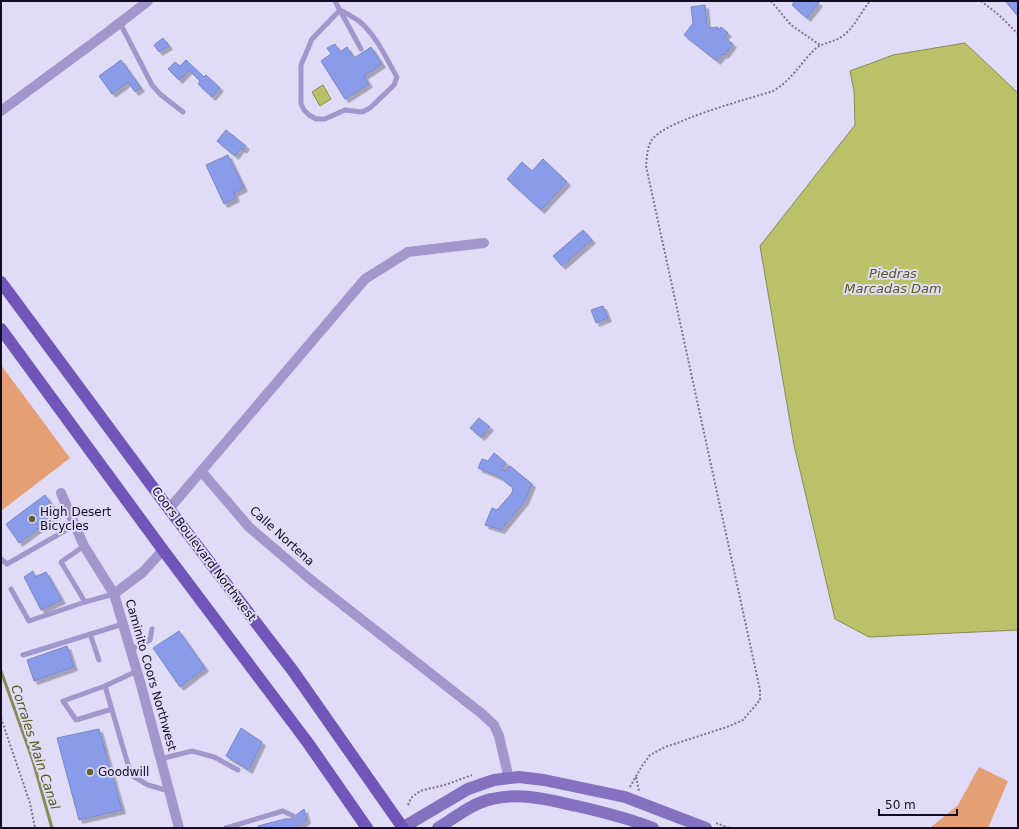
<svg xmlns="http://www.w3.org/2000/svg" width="1019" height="829" font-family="'DejaVu Sans',sans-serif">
<defs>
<filter id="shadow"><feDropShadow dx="3.5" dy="3.5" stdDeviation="0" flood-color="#0004"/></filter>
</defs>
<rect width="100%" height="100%" fill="#e0dbf7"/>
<g fill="#e49f74">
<path d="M1,365L70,458L1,511Z"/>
<path d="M979,767L1008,781L988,828H930L958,805Z"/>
</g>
<g fill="#bac168" stroke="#888b53">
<path d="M965,43L1018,93V630L869,637L835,619L794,445L760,246L855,125L854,91L850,71L893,55Z"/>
<path d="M323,85L331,99L320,106L312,92Z"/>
</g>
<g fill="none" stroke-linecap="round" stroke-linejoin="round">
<path stroke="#888b53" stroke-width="3" d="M1,671L33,761L52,828"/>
</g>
<g fill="#8a9ce9" stroke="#7887c4" filter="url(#shadow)">
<path d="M795,1H816L819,3L807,18L792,5Z"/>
<path d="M1005,1H1018V14L1017,15Z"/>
<path d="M705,5L707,25L711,28L718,27V30L721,27L728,33L724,37L733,44L725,55L723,54L717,61L684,35L693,23L691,7Z"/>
<path d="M163,38L169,46L159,52L154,45Z"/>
<path d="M335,44L340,52L347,47L354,58L371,47L382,64L364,76L369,84L345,99L321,61L331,54L327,48Z"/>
<path d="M121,60L141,88L135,92L128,82L112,94L99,76Z"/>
<path d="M186,60L204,77L206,75L220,88L212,97L198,84L200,81L189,70L179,80L168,69L175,62L180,66Z"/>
<path d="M226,130L246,146L243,150L241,148L235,156L217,141Z"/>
<path d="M228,155L244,188L234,193L236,198L224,204L206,165Z"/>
<path d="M543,159L567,182L541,210L507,179L522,162L532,171Z"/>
<path d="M583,230L592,240L562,266L553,256Z"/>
<path d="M603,306L608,318L596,323L591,310Z"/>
<path d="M479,418L490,427L481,437L470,428Z"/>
<path d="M494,453L506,463L501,470L506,471L510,466L532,484L525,501L501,530L485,525L492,508L497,510L512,493L513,488L500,477L478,468L482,459L488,461Z"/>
<path d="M45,495L58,514L19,543L6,524Z"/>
<path d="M33,571L35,577L46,572L62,600L41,610L24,577Z"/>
<path d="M179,631L205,668L180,687L153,648Z"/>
<path d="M67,646L74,667L34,681L27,660Z"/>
<path d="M241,728L262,742L249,770L226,756Z"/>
<path d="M99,729L122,810L79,820L57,738Z"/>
<path d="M304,809L307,820L296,828H259L258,826L285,819H291Z"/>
</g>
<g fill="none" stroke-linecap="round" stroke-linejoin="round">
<g stroke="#7c7690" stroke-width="2" stroke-dasharray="2 2" stroke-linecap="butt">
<path d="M771,1L791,25L820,45"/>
<path d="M981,1L999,15L1018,34"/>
<path d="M1,718L30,803L35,828"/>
<path d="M636,777L639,791"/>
<path d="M630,787L642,766L650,755L665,747L727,727L743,720L760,700V690L646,166C647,157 647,149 651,141C662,121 749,99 773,91C791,81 800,64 814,50C821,43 832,43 841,37C853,30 861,12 870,1"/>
<path d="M408,805L411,798L420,791L448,784L472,775"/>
<path d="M716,823L729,828"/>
</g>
<g stroke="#a197cd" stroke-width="5">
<path d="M335,1L361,49"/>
<path d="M340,10C346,13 353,17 359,21C376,35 386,58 397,77L394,85L370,108L362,112L345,110L325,119H316L309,115L304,110L301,104V65L312,39Z"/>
<path d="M120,23L152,85L160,94L183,112"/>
<path d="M84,546L61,562L85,602L114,594"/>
<path d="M1,559L7,564L75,525"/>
<path d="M11,589L29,621L85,602"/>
<path d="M90,634L99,660"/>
<path d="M130,650L150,640L152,629"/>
<path d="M23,655L123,624"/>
<path d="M137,671L105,686L131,775L148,785L169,791"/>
<path d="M105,686L63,701L76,720L112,709"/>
<path d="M160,759L192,751L214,757L238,770"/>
<path d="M298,826L299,828"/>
<path d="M226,828L283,811L295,817"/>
</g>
<g stroke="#a197cd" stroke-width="10">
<path d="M1,111L108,32L148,1"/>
<path d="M201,471L249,527L311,580L481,713L494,725L499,736L509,779"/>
<path d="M61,493L84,546L114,594"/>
<path d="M169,509L365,279L408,252L484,243"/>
<path d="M163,550L143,572L114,594L141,685L179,828"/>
</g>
<g stroke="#8472c1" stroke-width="12">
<path d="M402,828L468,789L494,780L519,777L544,780L625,797L706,828"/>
<path d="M438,828C455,818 472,803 492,799C520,792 549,800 577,806C603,812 628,818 653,828"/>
</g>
<g stroke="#7056b8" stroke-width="12">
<path d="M1,282L169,509L293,671L403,828"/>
<path d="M1,329L163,550L308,743L367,828"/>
</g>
</g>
<g fill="#5d612f" stroke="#e0dbf7" stroke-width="1.5">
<circle cx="32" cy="519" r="4"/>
<circle cx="90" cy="772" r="4"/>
</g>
<g text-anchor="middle" stroke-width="4" stroke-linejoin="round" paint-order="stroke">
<g font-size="12" fill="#120c23" stroke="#e0dbf7" text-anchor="start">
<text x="40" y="516">High Desert<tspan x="40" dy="14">Bicycles</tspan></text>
<text x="98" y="776">Goodwill</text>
</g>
<g font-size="12" fill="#120c23" stroke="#e0dbf7">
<text transform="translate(282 536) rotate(42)" y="4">Calle Nortena</text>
<text transform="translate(204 554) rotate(53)" y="4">Coors Boulevard Northwest</text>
<text transform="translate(151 675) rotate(74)" y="4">Caminito Coors Northwest</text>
</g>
<g font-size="13" font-style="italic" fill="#585c1b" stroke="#e0dbf7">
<text x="893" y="278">Piedras<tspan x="893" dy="15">Marcadas Dam</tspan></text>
<text transform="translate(36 747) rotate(72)" y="5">Corrales Main Canal</text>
</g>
</g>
<rect width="1019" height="829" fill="none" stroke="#120c23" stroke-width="4"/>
<path d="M879 809v6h78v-6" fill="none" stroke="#120c23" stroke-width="2"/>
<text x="885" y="809" font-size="12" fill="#120c23" stroke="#e0dbf7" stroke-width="3" paint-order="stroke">50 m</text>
</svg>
